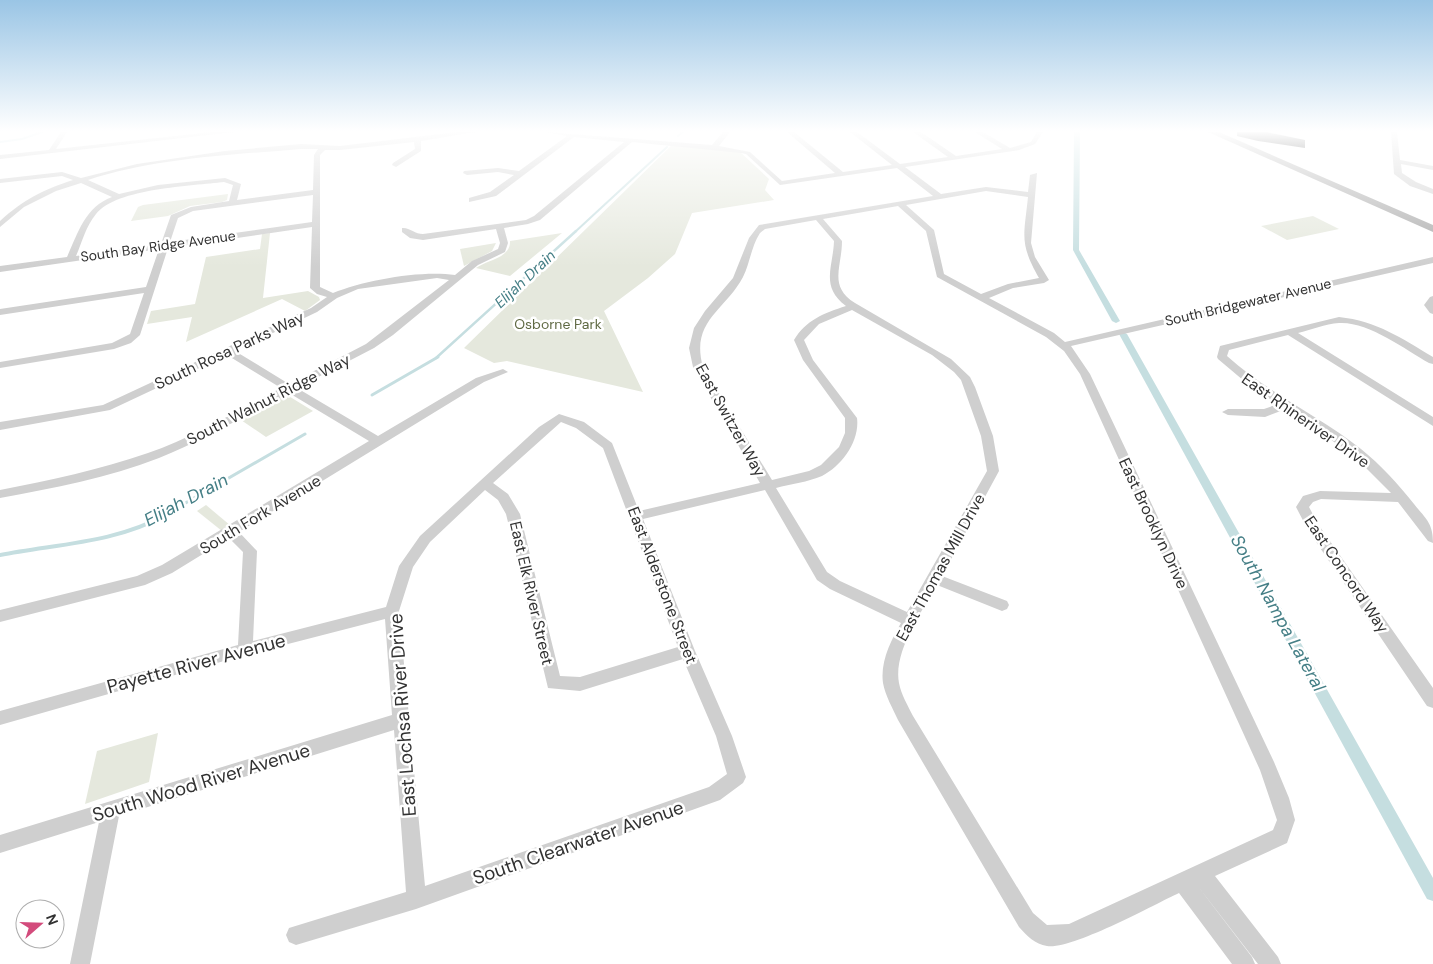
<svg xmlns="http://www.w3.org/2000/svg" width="1433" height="964" font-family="'DM Sans',sans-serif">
<rect width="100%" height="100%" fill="#fff"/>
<g fill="#e5e8dd">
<path d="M673,144L740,152L769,179L765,190L774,200L692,213L675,254L648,278L604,311L643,392L507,361L494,363L464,348Z"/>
<path d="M228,194L227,200L222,202L190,206L168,216L131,221L138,207L143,205Z"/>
<path d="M1313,216L1339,229L1287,240L1261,226Z"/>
<path d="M270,233L263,298L308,291L319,297L320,300L305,311L282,299L186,342L192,317L147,324L151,311L195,304L206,257L260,249L262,234Z"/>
<path d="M562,233L510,276L476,268C487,260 511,258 510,241Z"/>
<path d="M496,243L492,251L464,266L460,249Z"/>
<path d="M287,395L313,411L266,437L238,418L279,396Z"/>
<path d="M206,505L231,526L222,531L197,511Z"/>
<path d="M158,733L149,782L85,804L97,751Z"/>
</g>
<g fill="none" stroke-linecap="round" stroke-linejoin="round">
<g stroke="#c5dee0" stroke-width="2">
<path d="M678,136L683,132"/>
<path d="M0,142L22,139L42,132"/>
<path d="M575,232L667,147"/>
</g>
<path stroke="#c5dee0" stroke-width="2.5" d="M436,358L576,231"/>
<g stroke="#c5dee0" stroke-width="3">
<path d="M372,395L438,357"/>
<path d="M163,516L305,434"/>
</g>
<path stroke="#c5dee0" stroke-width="4" d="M0,555C55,544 116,543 165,515"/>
<g fill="#c5dee0" fill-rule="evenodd">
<path d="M1074,132H1080L1079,250L1120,321L1116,323L1112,321L1073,250Z"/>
<path d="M1120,332H1123L1127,334L1433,878V901L1427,899L1119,334Z"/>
</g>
</g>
<path fill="#191919" d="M1237,132H1267L1305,140V148L1258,141L1237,136Z"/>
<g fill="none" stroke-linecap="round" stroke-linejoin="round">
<g fill="#cfcfcf" fill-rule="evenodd">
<path d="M61,132H67L56,149L212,132H234L0,159V155L49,150Z"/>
<path d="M457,132H475L421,141V151L396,167L392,165L393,163L415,149L414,142L340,150H325L320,155V287L333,293C365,280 421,270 455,275L472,261L498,249L500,243L496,229L423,240L410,238L402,232V228C409,227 415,234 423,234L526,220L534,216L624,142L574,137L496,196L469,202V198L490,192L514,175L498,172L467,175L463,173L464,171L498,168L519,171L567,136L545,132L712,145L723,132H730L719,146L750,152L782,181L835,173L787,132H794L843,172L892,165L850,132H857L900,164L948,157L913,132H921L956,156L1002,149L975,132H983L1010,148L1031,142L1037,132H1043L1035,144L1019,150L905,167L941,194L986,187L1028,192L1030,175L1037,173L1031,243L1035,257L1049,280L1044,283L1013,288L989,298L1054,333L1065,342L1433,257V263L1071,346L1090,374L1274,762L1289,798L1295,820L1287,843L1215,876L1278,957L1281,964H1258L1197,885L1252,957L1255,964H1232L1179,893C1153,905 1072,950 1047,946C1035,944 1027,936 1019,927L898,720C893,709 885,695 883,683C880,662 891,640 901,623L830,589L817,580L765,490L643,519L695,651L732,736L746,777L743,783L720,800L416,909L296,945L289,942L286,935L289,928L406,892L394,730L119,816L90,964H70L99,822L0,853V835L392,715L385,619L245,655L0,725V711L238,645L243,552L229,538L172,573L145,585L0,622V610L137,576L162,565L369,441L289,393C246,415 204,440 159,458C108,478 54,488 0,498V490C50,480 99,470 148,453C194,437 238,410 281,388L227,355L110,410L0,430V422L103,405L311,308L327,297L317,294L310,288L312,227L168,248L140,335L131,343L114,349L0,368V362L112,343L130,334L144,293L0,315V309L146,287L159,249L0,272V266L67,257C78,233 85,207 112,197L81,183L56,191L24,207L0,227V221C24,199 43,190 73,180L62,176L0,183V179L62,172L81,178L137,164L225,151L301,144L340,146ZM632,142L741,153L746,154L780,185L897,168L933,196L759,225L749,238L733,278L705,311L694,328L689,348L693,367L760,483L639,511L612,443L584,422L559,414L539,427L420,536L399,566L386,607L253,641L257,551L239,532L484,382L508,372L503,369L476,378L378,436L297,388L374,348L393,335L478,265L505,252L508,243L504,228L528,224L540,220ZM301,149H318L314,155L313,190L237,200L241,184L225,178L158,185L119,194L88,180C155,158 230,155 301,149ZM224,182L233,185L229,201L191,207L171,215L161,244L76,256C82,242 86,226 96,214C117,188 192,186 224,182ZM986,191L1028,197C1024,236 1019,243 1039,278L1008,284L981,294L944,274L934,230L906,205ZM313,195L312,222L170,242L178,218L193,211ZM898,206L926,231L937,277L1046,337L1064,351L1080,374L1260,770L1277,820L1273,830L1069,924L1047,925L1033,913L913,716C908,706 901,694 899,683C893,652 922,611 937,585L1002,611L1007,609L1009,605L1007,601L942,576L999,471L993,436L975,387L970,377L951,359L855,303C828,286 842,267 842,241L823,219ZM816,220L834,241C833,268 820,286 846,306C824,313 806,320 794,340L803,360L845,418V433L839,447L821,465L809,471L772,480L703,367C690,321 725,311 743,277C750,263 751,247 760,233L765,229ZM437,278L449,280L366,344L289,384L235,351L317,312L337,298L358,289ZM852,310L932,355L954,372L961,380L981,436L987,471L907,612L840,581L827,572L776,488C791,484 808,482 822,476C842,466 860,441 857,418L813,360L804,340L819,324ZM561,422L576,428L603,448L678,647L580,677L560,676L520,514L508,494L493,483ZM485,490L498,500L506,514L548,688L580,691L683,659L716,736L727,774L709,787L425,886L399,611L413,567L430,542Z"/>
<path d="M1391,132H1397L1400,160L1433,166V170L1401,164L1402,173L1416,182L1433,189V194L1410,186L1394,174Z"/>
<path d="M1433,296V314L1430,313L1424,305L1430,297Z"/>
<path d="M1339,317C1377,321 1401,338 1433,357V364L1429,363C1405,349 1367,321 1339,323C1325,324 1311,330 1298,333L1433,417V426L1288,335L1229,350L1227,356C1268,393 1318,415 1361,449C1381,465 1398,484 1414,504C1426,519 1433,523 1433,543L1428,541L1398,502L1321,499L1313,502L1309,507L1318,524L1433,688V708L1427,706L1308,530L1296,507L1303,496L1320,491L1391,493L1353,455L1286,409L1265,417L1228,415L1222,412L1228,409H1264L1278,404L1250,386L1218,359L1217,357L1220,346Z"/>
</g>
<path fill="#aaa" fill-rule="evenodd" d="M1208,132H1219L1433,225V232Z"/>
</g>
<linearGradient id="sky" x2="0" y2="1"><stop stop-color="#9ac5e5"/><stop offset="0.49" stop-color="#fff"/><stop offset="1" stop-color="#fff" stop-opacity="0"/></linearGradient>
<rect width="1433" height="267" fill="url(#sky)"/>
<g text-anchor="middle" stroke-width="5" stroke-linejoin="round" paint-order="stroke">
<g font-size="14" fill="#323232" stroke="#fff">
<text transform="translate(158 246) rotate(-8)" y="5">South Bay Ridge Avenue</text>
<text transform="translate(1248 302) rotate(-13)" y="5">South Bridgewater Avenue</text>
</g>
<g font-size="14" fill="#606a44" stroke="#fff">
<text x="558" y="329">Osborne Park</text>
</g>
<g font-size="15" font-style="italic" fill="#457f86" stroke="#fff">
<text transform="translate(525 279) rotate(-43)" y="5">Elijah Drain</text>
</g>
<g font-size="16" fill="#323232" stroke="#fff">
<text transform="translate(229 350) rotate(-25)" y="6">South Rosa Parks Way</text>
<text transform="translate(268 399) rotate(-27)" y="6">South Walnut Ridge Way</text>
<text transform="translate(731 420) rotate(61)" y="6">East Switzer Way</text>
<text transform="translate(1306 420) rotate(35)" y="6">East Rhineriver Drive</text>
<text transform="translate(260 514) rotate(-31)" y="6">South Fork Avenue</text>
<text transform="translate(1154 523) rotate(65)" y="6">East Brooklyn Drive</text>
<text transform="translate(940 567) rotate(-61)" y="6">East Thomas Mill Drive</text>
<text transform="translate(1347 574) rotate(56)" y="6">East Concord Way</text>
<text transform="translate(663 585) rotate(69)" y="6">East Alderstone Street</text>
<text transform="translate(532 593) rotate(77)" y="6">East Elk River Street</text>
</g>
<g font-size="18" font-style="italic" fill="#457f86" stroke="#fff">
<text transform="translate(186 500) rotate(-28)" y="6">Elijah Drain</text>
<text transform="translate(1278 613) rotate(61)" y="6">South Nampa Lateral</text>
</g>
<g font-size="19" fill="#323232" stroke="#fff">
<text transform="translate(196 663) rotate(-15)" y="7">Payette River Avenue</text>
<text transform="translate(402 715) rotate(-94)" y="7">East Lochsa River Drive</text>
<text transform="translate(201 782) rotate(-17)" y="7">South Wood River Avenue</text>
<text transform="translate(578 842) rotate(-19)" y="7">South Clearwater Avenue</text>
</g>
</g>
<g transform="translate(40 924) rotate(70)"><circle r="24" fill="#ffffff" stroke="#adadad"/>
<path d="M0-4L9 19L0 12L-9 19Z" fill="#d34b7c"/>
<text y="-8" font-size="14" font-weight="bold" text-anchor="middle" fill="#323232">N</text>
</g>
</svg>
